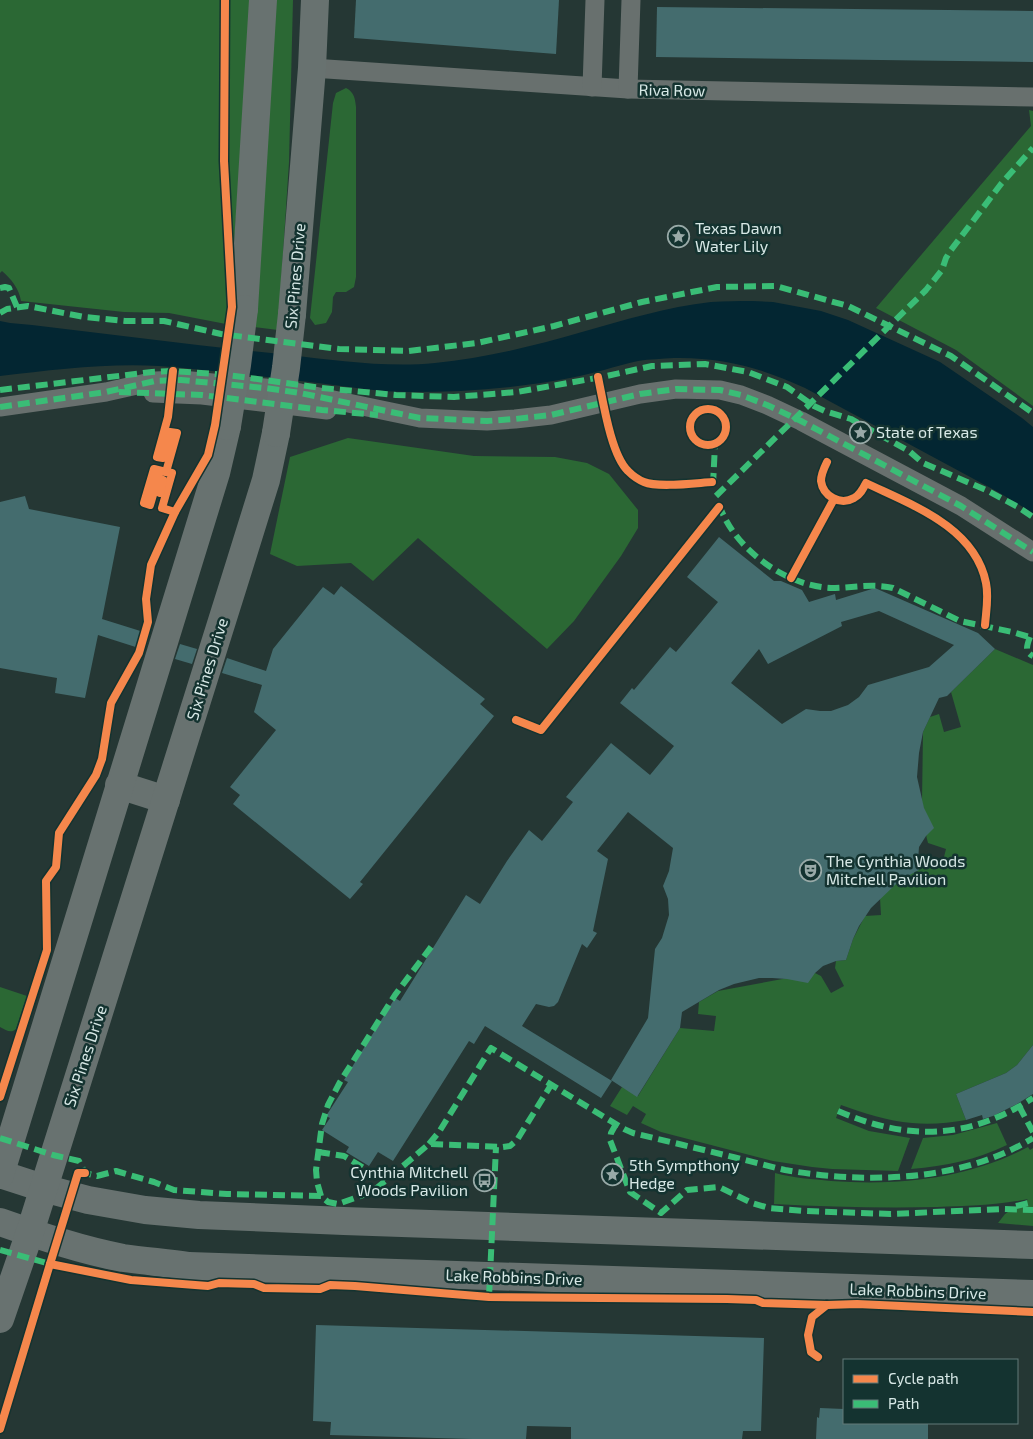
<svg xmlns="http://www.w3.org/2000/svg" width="1033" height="1439" font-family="'Exo 2',sans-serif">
<rect width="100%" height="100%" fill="#253734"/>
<g fill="#2b6834">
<path d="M0,0H252L230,298L226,324L169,313L124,312L21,301C19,288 11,279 2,271L0,273Z"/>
<path d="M275,0H293L289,162L278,330L253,327Z"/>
<path d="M346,88C354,92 355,98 356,107V277L354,287L346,292H336L333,297L332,312L326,323L315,325L310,318L333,103L336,93Z"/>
<path d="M1029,110L1033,111V406L956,350L876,308L1031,126Z"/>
<path d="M348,438L474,456L555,457L587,463L609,474L638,510V528L621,556L574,621L547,649L418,538L373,581L351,563L297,566L270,554L290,457Z"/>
<path d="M995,649L1033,665V1045L1017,1065L1006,1073L956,1094L966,1120C948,1123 930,1125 912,1123C887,1121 864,1113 841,1105L836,1118L869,1131L910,1138L898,1171L832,1169L812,1167L773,1161L661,1132L641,1123L646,1114L633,1106L627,1115L610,1106L622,1087L638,1096L680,1028L714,1031L716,1016L698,1014L699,1002L718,991L815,973L821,976L831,993L844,986L835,968L836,961L846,960L853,939L865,916L881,915L880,898L918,860L925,856L943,861L946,849L928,843C924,830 926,816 922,802L923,732L930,717L939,714L944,732L961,727L951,692Z"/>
<path d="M0,987L27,996L16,1029C11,1034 6,1030 0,1027Z"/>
<path d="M997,1123L1007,1145C975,1160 947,1166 911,1169L923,1138L953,1135Z"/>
<path d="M1028,1147L1030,1150L1033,1148V1226L998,1223L1005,1214L1028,1199C999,1205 967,1206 937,1207C883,1208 828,1207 774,1204L775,1173C793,1178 812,1179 831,1181C899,1186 968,1179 1028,1147Z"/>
</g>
<path fill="#032632" d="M752,301L773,302L821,311L848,320L940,362L1022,418L1033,427V513L998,492L805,388C762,368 722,357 674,358C662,359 649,359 638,361C615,366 593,374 570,378C518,388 464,392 411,392C380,392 349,387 318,383C265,377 212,370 159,366C106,363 53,370 0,376V321L10,323L32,325C117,335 202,346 288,355C335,360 387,368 435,363C485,358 534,346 582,332C624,320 667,307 711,302C725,301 739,301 752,301Z"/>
<g fill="#446c6e" fill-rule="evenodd">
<path d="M356,0H559L556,54L354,38Z"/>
<path d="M657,7L1033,11V62L656,57Z"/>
<path d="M25,496L29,509L120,527L102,619L150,634L145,650L98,635L85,698L55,693L57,678L0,668V502Z"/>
<path d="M719,537L774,581H781L802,590L809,602L835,594L836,600L875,588L978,633L995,649L947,696L939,698L923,732L919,753L917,777L924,808L934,828L926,836L919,847L918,860L919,870L904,878L895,885L871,908L859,926L853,939L846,960L836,961L823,966L815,973L808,983L787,979L772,978H759L734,984L719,990L682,1012L680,1028L637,1097L611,1080L648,1018L655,949L662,938L669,915L668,899L663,886L669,871L673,848L628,812L597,851L608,859L593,931L597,933L587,948L582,944L558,1002L554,1006L549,1007L536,1004L522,1026L612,1081L601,1098L485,1026L474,1044L469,1041L393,1161L378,1152L369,1166L346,1152L349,1147L322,1130L330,1118L326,1116L348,1082L344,1080L395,998L400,1001L466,895L480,904L507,861L529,830L542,841L573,802L566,797L611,743L650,775L674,746L620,703L632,688L634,690L670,647L676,652L718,602L687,577ZM879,611L954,645L929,667L868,685L859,697L848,705L831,711H820L806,709L782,724L731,683L759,649L768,664L842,626L841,622Z"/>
<path d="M341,586L485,699L480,704L494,716L360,882L363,884L350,899L233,804L240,795L230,787L276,730L254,712L262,685L222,673L227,658L266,671L273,649L323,587L334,595Z"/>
<path d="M180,644L197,649L192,664L175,659Z"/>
<path d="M1033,1045V1094L1017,1104L993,1116L983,1119L982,1115L966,1120L956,1094L1006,1073L1017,1065Z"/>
<path d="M316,1325L764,1338L761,1431H743L742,1439H571V1427L527,1426L526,1439H472L330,1435L331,1422L313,1421Z"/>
<path d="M820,1408L844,1409V1423H928V1439H816L817,1417L819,1418Z"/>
</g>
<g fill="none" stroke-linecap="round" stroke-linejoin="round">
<g stroke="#68706e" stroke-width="19">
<path d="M312,68L628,89L1033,97"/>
<path d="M592,87L595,0"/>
<path d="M628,89L631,0"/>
<path d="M153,393L202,395L327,410"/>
<path d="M0,407L106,392L155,381L181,380L265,388L300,393L420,418L487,421L515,419L551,415L640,394L676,389L720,390L741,395L767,405L801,421L961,506L1033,552"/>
</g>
<g stroke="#687270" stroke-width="28">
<path d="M244,309L263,0"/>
<path d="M292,314L312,68L315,0"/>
<path d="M119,785L166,800"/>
<path d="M0,1174L43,1188L88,1200L145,1210L199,1215L344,1221L1033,1245"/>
<path d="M0,1175C72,941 144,707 216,473L227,426"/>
<path d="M0,1222C40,1236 81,1250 123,1258C145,1261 167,1263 189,1266L1033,1294"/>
<path d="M0,1319L30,1232L238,570L266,480L276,433"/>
</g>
<g stroke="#687270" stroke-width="28">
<path d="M227,426L237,365L244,309"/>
<path d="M276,433L286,368L292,314"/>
</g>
<g stroke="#3abd76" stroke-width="6" stroke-dasharray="12 6" stroke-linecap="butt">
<path d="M0,288L5,287L9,288L17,307"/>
<path d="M0,313L7,309L28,306L84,317L125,321H164L221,334L339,349L409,351L477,343L554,326L642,302L717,287L776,286L848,306L951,356L1033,413"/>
<path d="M0,390L152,372L173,371L228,375L322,388L396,395L454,397L517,392L602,377L652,366L705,364L748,372L787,387L814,406L825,411L851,419L909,451L923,463L986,490L1018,507L1033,517"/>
<path d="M119,392L202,395L322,410L378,415"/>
<path d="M0,407L106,392L155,381L181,380L265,388L300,393L420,418L487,421L515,419L551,415L640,394L676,389L720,390L741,395L767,405L801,421L961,506L1033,552"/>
<path d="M713,485L715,444"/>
<path d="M716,496L926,290L942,270L946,258L951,250L1001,184L1033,148"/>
<path d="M719,504C733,548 785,586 831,588C852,588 872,583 893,588L960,621L1012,632L1033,638"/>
<path d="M1030,637C1027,645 1024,652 1033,656"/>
<path d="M1019,1106L1033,1132"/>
<path d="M838,1111C908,1141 968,1140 1033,1098"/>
<path d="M616,1124L611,1133L610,1140L630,1192L661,1213L687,1190L719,1187L752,1203L769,1208L804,1211L891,1214L1002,1209L1033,1210"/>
<path d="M0,1138L53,1155L79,1161L85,1173L97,1176L116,1171L154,1182L174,1190L227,1194L321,1196L328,1202L338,1204L369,1193L378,1187L429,1144L503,1147L510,1146L517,1140L551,1085"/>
<path d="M429,1144L439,1132L491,1048L624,1129L633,1133C666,1141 700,1149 733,1157C750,1161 768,1166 785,1170C865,1184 962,1182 1033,1138"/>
<path d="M318,1152L344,1156L385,1181"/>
<path d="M321,1196L317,1182L316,1170L322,1124L328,1105L340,1082L395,995L434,943"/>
<path d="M1016,1206L1033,1202"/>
<path d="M0,1250L50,1264L49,1269"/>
<path d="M489,1297L496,1147"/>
</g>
<defs>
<g id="cycleway">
<path d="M173,371L168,417L157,457L163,458L170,432L177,433L166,472L172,473L162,508L175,512"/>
<path d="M598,377C603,401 611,455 628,471C632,475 639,480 644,482C658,488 696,483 712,482"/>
<circle cx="708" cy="427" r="18"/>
<path d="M827,462C824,468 821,474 821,481C823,496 840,506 854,498C860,495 863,489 866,483C912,505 975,527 986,583C989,597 986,612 985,625"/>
<path d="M160,493L163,480L158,478L150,505L144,503L154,469L166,472"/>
<path d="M791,578L834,499"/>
<path d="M516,720L541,730L719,507"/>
<path d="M0,1097L47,950L46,881L56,867L59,833L96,775L102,759L111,703L139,653L148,622L146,599L151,565L175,512L208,455L215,425L232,307L224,161L225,0"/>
<path d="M85,1173H78L50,1264L131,1280L208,1286L219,1283L254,1284L264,1288L320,1289L330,1285L355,1286L489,1297L727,1299L756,1300L763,1303L827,1305"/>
<path d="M818,1357L811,1352L808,1335L812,1317L827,1305L857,1304L1033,1312"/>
<path d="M0,1429L50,1264"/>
</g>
</defs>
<use href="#cycleway" stroke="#143330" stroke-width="11"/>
<use href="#cycleway" stroke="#f5874c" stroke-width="8"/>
</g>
<defs>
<symbol id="sight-ring" viewBox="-11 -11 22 22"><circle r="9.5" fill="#143330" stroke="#99aaa8" stroke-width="1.5"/><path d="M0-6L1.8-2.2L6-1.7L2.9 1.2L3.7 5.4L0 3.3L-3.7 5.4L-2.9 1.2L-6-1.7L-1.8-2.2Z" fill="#99aaa8"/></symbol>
<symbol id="theatre-ring" viewBox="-11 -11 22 22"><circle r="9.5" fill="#143330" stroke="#99aaa8" stroke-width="1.5"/><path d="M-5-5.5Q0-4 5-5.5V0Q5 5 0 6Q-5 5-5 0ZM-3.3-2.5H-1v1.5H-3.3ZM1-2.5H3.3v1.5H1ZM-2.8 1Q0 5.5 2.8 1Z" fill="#99aaa8"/></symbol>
<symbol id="bus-ring" viewBox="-11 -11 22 22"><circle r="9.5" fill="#143330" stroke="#99aaa8" stroke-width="1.5"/><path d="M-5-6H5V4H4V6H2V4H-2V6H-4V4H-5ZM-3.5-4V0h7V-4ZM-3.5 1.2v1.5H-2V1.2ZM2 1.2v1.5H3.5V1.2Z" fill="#99aaa8"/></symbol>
</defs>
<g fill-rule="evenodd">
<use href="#sight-ring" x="666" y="224" width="25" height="25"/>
<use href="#sight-ring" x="848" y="420" width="25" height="25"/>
<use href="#theatre-ring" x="798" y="858" width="25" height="25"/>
<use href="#sight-ring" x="600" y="1162" width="25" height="25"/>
<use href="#bus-ring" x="472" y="1168" width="25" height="25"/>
</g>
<g text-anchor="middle" stroke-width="5" stroke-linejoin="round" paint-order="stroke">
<g font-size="16" fill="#d7e8e6" stroke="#143330">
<text transform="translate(672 90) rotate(1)" y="6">Riva Row</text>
<text transform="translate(295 276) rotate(-85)" y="6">Six Pines Drive</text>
<text transform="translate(207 669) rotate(-73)" y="6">Six Pines Drive</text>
<text transform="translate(85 1056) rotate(-72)" y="6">Six Pines Drive</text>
<text transform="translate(514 1277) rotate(2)" y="6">Lake Robbins Drive</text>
<text transform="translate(918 1291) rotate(2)" y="6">Lake Robbins Drive</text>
</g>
<g font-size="16" fill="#d7e8e6" stroke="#143330" text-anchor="start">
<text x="695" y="234">Texas Dawn<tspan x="695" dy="18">Water Lily</tspan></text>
<text x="876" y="438">State of Texas</text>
<text x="826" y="867">The Cynthia Woods<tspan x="826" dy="18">Mitchell Pavilion</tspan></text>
<text x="629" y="1171">5th Sympthony<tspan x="629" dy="18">Hedge</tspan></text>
<text x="468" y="1178" text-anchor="end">Cynthia Mitchell<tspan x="468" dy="18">Woods Pavilion</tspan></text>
</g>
</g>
<rect x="843" y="1359" width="175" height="65" fill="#143330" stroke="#627b79"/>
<rect x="853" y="1375" width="25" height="8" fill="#f5874c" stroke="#627b79"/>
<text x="888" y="1384" font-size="15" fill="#d7e8e6">Cycle path</text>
<rect x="853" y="1400" width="25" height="8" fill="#3abd76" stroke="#627b79"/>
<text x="888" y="1409" font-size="15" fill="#d7e8e6">Path</text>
</svg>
